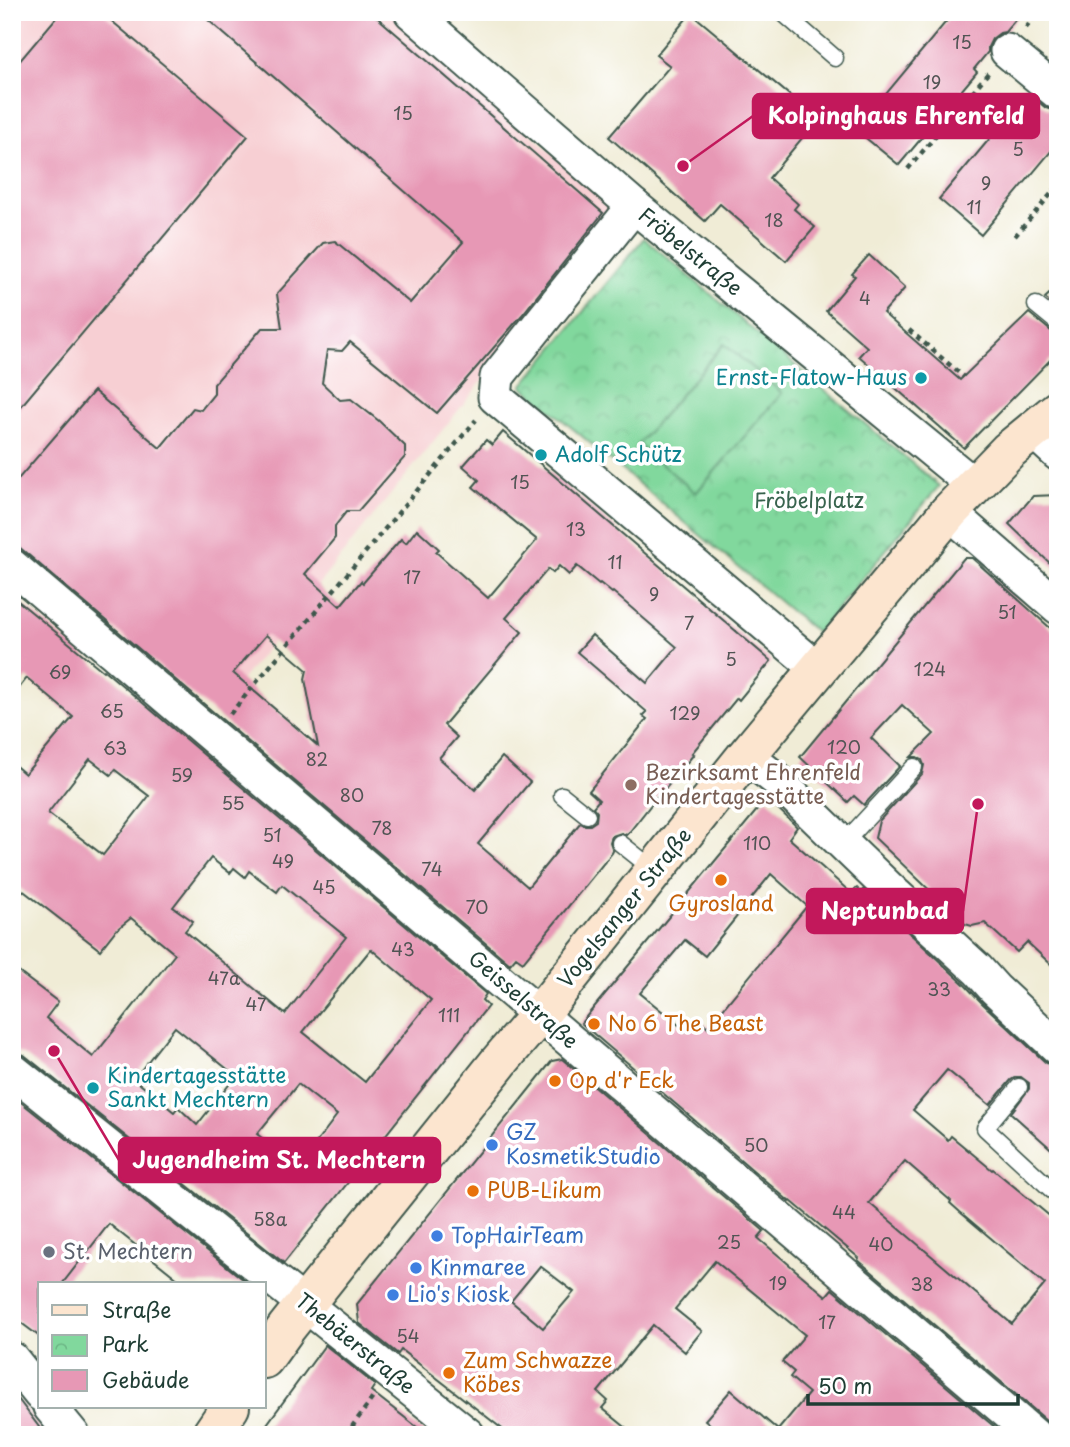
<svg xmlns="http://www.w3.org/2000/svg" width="1070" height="1447" font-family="'Playpen Sans',sans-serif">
<defs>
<pattern id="park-crowns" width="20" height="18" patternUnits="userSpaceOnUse" patternTransform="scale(1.75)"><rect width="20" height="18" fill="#81d89d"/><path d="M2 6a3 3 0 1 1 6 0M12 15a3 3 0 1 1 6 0" fill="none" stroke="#6fba88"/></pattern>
</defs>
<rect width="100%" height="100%" fill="#fff"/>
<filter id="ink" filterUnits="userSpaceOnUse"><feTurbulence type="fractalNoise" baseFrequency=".0143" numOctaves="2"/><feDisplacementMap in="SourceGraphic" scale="14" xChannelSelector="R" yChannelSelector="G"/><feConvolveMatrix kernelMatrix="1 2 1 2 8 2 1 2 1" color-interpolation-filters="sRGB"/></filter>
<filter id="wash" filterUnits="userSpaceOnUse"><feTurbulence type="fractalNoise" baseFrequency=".00686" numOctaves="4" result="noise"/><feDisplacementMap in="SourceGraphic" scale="28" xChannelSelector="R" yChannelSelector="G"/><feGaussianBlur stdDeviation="1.57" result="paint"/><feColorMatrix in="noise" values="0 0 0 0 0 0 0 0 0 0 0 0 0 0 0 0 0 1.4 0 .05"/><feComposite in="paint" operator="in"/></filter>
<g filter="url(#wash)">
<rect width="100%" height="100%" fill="#f0ecd6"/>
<path fill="#f7cfd3" d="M12,12H394L618,212L214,714L12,547Z"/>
<path fill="url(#park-crowns)" stroke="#508a68" stroke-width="2" fill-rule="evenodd" d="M644,238L939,486L817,633L522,386ZM724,344L696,493L703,370Z"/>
<path fill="#81d89d" stroke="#508a68" stroke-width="2" d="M724,344L782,393L696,493L638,444Z"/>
<g id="blocks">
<g fill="#e798b5" fill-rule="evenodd">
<path d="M61,12H101L248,136L12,417V70Z"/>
<path d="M199,12H371L603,213L522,315L437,413L350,342L342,351L327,350L322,383L340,400L351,399L379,421L405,446V457L358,511H347L335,526V538L305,574L340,606L361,581L363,583L401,539L406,543L417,529L439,549L436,552L488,598L537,540L473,487L479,480L463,466L486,440L492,445L503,432L771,661L739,700L737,698L692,753L694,754L662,793L661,792L627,835L621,833L612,836L610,842L613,851L612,853L523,962L516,957L510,964L12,541V486L94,391L160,448L193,408L201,410L214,394V384L262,328H282L277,294L323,243L335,241L410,303L463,242ZM559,566L569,575L577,566L599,584L600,583L612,593L613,592L677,647L647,683L592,635L577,652L647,712L643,716L647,719L589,791L599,800L593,807L597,812L596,821L590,825H585L580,823L528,887L478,844L530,782L502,757L475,790L439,758L457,737L444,725L522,632L506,618L548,569L553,573ZM266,635L307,670L305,679L318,746L233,673Z"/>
<path d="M954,12H1022L1005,32L1000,33L992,39L988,47V52L974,69L977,72L899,165L856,130Z"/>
<path d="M691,13L818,119L769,178L798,204L794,209L815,227L786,261L720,204L705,221L609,137L670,66L656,55Z"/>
<path d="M1030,95L1046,108L1058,112V143L981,235L939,199L1017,106L1019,108Z"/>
<path d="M869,255L905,288L883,313L960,380L1029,313L1051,331L1058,333V352L964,448L859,356L867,347L826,311L855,276L852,274Z"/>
<path d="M1058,286V309L1045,298Z"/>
<path d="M1058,495V571L1009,524L1033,496Z"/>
<path d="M964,558H972L1058,635V971L1027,942L1017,952L985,923L972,926L965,924L875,838L879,821L922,774L924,765L922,760L917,757H911L934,734L902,705L871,738L900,766L864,805L854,796L848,802L800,757Z"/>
<path d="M12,596L103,671L104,670L486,994L482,1000L488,1006L284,1263L24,1055L12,1051V967L58,1002L46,1018L93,1057L175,954L131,918L115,931L100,950L12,882V763L25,774L73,717L27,678L12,697ZM90,759L111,775L115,770L149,796L103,855L48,813ZM211,858L230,873L234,868L245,877L249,871L277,892L282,885L346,937L285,1014L185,931L193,921L173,907ZM371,949L431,1000L365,1082L303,1032ZM175,1027L236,1076L197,1125L178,1107L174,1112L134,1079ZM298,1084L337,1115L306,1156L288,1159L257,1134Z"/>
<path d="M767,798L797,827L789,838L851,893L857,888L861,892L863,890L964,984L982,1003L1045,1062L1058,1071V1155L1011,1113L1029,1089V1083L1021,1077H1016L1011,1080L990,1105L947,1070L913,1110L948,1140L951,1136L992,1170L993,1169L1058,1223V1435H1053L1052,1428L1046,1420L858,1260L859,1258L791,1201L790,1202L581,1023ZM771,874L807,906L708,1027L697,1018L686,1031L640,993L685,940L705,956ZM905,1161L951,1201L950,1203L960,1212L1045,1284L1012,1324L869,1203Z"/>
<path d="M562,1059L764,1231L758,1238L826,1296L832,1289L1004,1435H723L705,1420L731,1390L778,1430L809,1393L790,1377L794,1372L782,1362L805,1335L715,1261L675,1309L702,1331L685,1352L653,1325L598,1392L608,1401L602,1408L635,1435H510L401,1350L398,1354L359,1323L357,1304L552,1061ZM540,1266L574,1292L543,1328L511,1301Z"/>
<path d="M12,1095L249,1284H184L109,1224L62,1284H40V1337L12,1316Z"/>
<path d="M325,1345L375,1385L371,1391L427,1435H259Z"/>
<path d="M12,1391L45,1435H12Z"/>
</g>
</g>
</g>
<g filter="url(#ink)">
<use href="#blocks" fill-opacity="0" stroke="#3e574c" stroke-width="2"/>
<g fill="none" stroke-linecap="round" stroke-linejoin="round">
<defs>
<g id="lane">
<path d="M782,12L835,58"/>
<path d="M1036,305L1058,323"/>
<path d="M562,795L587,815"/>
<path d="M620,843L654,870"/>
<path d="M843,844L914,767"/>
<path d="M1019,1087L985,1128L1053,1191"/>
</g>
<g id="street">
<path d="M411,12L634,206L974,485"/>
<path d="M1007,51L1058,93"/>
<path d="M634,206L497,377L495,397L818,669"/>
<path d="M1032,430L1058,454"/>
<path d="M949,512L1058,607"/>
<path d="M12,566L1034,1435"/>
<path d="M746,756L777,780L896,895L978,970L995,989L1058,1048"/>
<path d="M12,1070L468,1435"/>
<path d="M12,1359L40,1394"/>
<path d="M50,1407L73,1435"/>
</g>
<g id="secondary">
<path d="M264,1359L287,1327L341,1259L499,1062L539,1015L746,756L949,512L1008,451L1058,410"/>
<path d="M211,1435L230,1407"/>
</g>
</defs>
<use href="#lane" stroke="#3e574c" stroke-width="19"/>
<use href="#street" stroke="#3e574c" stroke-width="37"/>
<use href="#secondary" stroke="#3e574c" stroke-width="42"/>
<g stroke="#3e574c" stroke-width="4.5" stroke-dasharray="5 5" stroke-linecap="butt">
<path d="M1026,28L1038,12"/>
<path d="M908,169L989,72"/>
<path d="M1015,236L1058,186"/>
<path d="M909,330L964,377"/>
<path d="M230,714L476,420"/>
<path d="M346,1435L374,1396"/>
</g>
<use href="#lane" stroke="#fff" stroke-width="16"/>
<use href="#street" stroke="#fff" stroke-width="33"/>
<use href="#secondary" stroke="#fce5cf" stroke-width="38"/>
</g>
</g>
<g fill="#0f9aa8" stroke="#fff" stroke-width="2.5">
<circle cx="921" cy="378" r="7"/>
<circle cx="541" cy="455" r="7"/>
<circle cx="93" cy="1088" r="7"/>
</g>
<circle fill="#8d6e63" stroke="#fff" stroke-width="2.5" cx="631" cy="785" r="7"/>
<g fill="#e8710a" stroke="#fff" stroke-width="2.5">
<circle cx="721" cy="880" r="7"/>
<circle cx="594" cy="1024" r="7"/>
<circle cx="555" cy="1081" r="7"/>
<circle cx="473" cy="1191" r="7"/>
<circle cx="449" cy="1373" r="7"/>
</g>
<g fill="#3f7fe0" stroke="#fff" stroke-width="2.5">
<circle cx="492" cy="1145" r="7"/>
<circle cx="437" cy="1236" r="7"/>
<circle cx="416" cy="1268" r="7"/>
<circle cx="393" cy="1295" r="7"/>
</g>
<circle fill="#6b7280" stroke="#fff" stroke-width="2.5" cx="49" cy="1252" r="7"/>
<g text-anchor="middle" stroke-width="7" stroke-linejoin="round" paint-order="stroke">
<g font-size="18" fill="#515454">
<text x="962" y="49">15</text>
<text x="932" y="89">19</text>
<text x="403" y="120">15</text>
<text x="1018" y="156">5</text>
<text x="986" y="190">9</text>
<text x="974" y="214">11</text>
<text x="774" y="227">18</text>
<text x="865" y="305">4</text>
<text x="520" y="489">15</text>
<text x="576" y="536">13</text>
<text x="615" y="569">11</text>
<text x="412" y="584">17</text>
<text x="654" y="601">9</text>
<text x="1007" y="619">51</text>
<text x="689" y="630">7</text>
<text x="731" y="666">5</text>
<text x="930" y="676">124</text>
<text x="60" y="679">69</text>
<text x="112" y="718">65</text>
<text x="685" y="720">129</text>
<text x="844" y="754">120</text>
<text x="115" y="755">63</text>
<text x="317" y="766">82</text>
<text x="182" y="782">59</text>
<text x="352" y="802">80</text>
<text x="233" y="810">55</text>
<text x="382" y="835">78</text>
<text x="272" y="842">51</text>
<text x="757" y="850">110</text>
<text x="283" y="868">49</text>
<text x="432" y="876">74</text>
<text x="324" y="894">45</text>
<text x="477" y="914">70</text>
<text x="403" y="956">43</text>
<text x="224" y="985">47a</text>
<text x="939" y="996">33</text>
<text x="256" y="1011">47</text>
<text x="449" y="1022">111</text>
<text x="756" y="1152">50</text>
<text x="844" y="1219">44</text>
<text x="270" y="1226">58a</text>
<text x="729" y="1249">25</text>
<text x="881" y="1251">40</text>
<text x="778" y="1290">19</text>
<text x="922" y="1291">38</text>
<text x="827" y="1329">17</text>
<text x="408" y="1343">54</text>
</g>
<g font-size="21" fill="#1f3d34" stroke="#fff">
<text transform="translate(690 252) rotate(39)" y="7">Fröbelstraße</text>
<text transform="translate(625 908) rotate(-51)" y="7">Vogelsanger Straße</text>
<text transform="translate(523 1000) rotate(41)" y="7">Geisselstraße</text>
<text transform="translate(355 1344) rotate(39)" y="7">Thebäerstraße</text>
</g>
<g font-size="21" fill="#0d838f" stroke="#fff" text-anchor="start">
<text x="907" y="385" text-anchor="end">Ernst-Flatow-Haus</text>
<text x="555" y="462">Adolf Schütz</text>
<text x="107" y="1083">Kindertagesstätte<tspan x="107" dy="24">Sankt Mechtern</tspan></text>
</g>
<g font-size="21" fill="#38644e" stroke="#fff">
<text x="809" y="508">Fröbelplatz</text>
</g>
<g font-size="21" fill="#785e54" stroke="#fff" text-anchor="start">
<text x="645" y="780">Bezirksamt Ehrenfeld<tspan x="645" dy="24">Kindertagesstätte</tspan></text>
</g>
<g font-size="21" fill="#c56008" stroke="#fff" text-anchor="start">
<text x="721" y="911" text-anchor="middle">Gyrosland</text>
<text x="608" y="1031">No 6 The Beast</text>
<text x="569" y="1088">Op d'r Eck</text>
<text x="487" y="1198">PUB-Likum</text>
<text x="463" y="1368">Zum Schwazze<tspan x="463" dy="24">Köbes</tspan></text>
</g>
<g font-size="21" fill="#366cbe" stroke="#fff" text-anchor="start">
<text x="506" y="1140">GZ<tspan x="506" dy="24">KosmetikStudio</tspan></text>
<text x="451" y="1243">TopHairTeam</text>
<text x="430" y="1275">Kinmaree</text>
<text x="407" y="1302">Lio's Kiosk</text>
</g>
<g font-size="21" fill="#5b616d" stroke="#fff" text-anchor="start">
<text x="63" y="1259">St. Mechtern</text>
</g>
</g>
<path fill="none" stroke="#c2185b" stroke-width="2.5" d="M683 166L753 116M978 804L963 911M54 1051L119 1160"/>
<g fill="#c2185b" stroke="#fff" stroke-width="2.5">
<circle cx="683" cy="166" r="7"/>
<circle cx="978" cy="804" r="7"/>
<circle cx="54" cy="1051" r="7"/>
</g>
<g fill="#c2185b" stroke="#c2185b" stroke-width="2.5">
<rect x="753" y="94" width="286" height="44" rx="7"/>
<rect x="807" y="889" width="156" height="44" rx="7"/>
<rect x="119" y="1138" width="321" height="44" rx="7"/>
</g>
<g font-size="23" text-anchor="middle" font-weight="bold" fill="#fff">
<text x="896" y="124">Kolpinghaus Ehrenfeld</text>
<text x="885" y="919">Neptunbad</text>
<text x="279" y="1168">Jugendheim St. Mechtern</text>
</g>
<rect width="1070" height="1447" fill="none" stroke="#fff" stroke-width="42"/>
<rect x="38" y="1282" width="228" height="126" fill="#ffffff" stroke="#a5b1ae" stroke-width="2"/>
<rect x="52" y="1305" width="35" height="10" fill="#fce5cf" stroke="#a5b1ae" stroke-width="2"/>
<text x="102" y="1318" font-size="21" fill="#1f3d34">Straße</text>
<rect x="52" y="1335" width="35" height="21" fill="url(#park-crowns)" stroke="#a5b1ae" stroke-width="2"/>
<text x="102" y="1352" font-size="21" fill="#1f3d34">Park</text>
<rect x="52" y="1370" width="35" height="21" fill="#e798b5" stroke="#a5b1ae" stroke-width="2"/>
<text x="102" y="1388" font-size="21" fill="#1f3d34">Gebäude</text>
<path d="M808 1394v10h210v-10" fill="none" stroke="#1f3d34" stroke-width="3.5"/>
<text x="818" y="1394" font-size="21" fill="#1f3d34" stroke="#ffffff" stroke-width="5" paint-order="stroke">50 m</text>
</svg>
